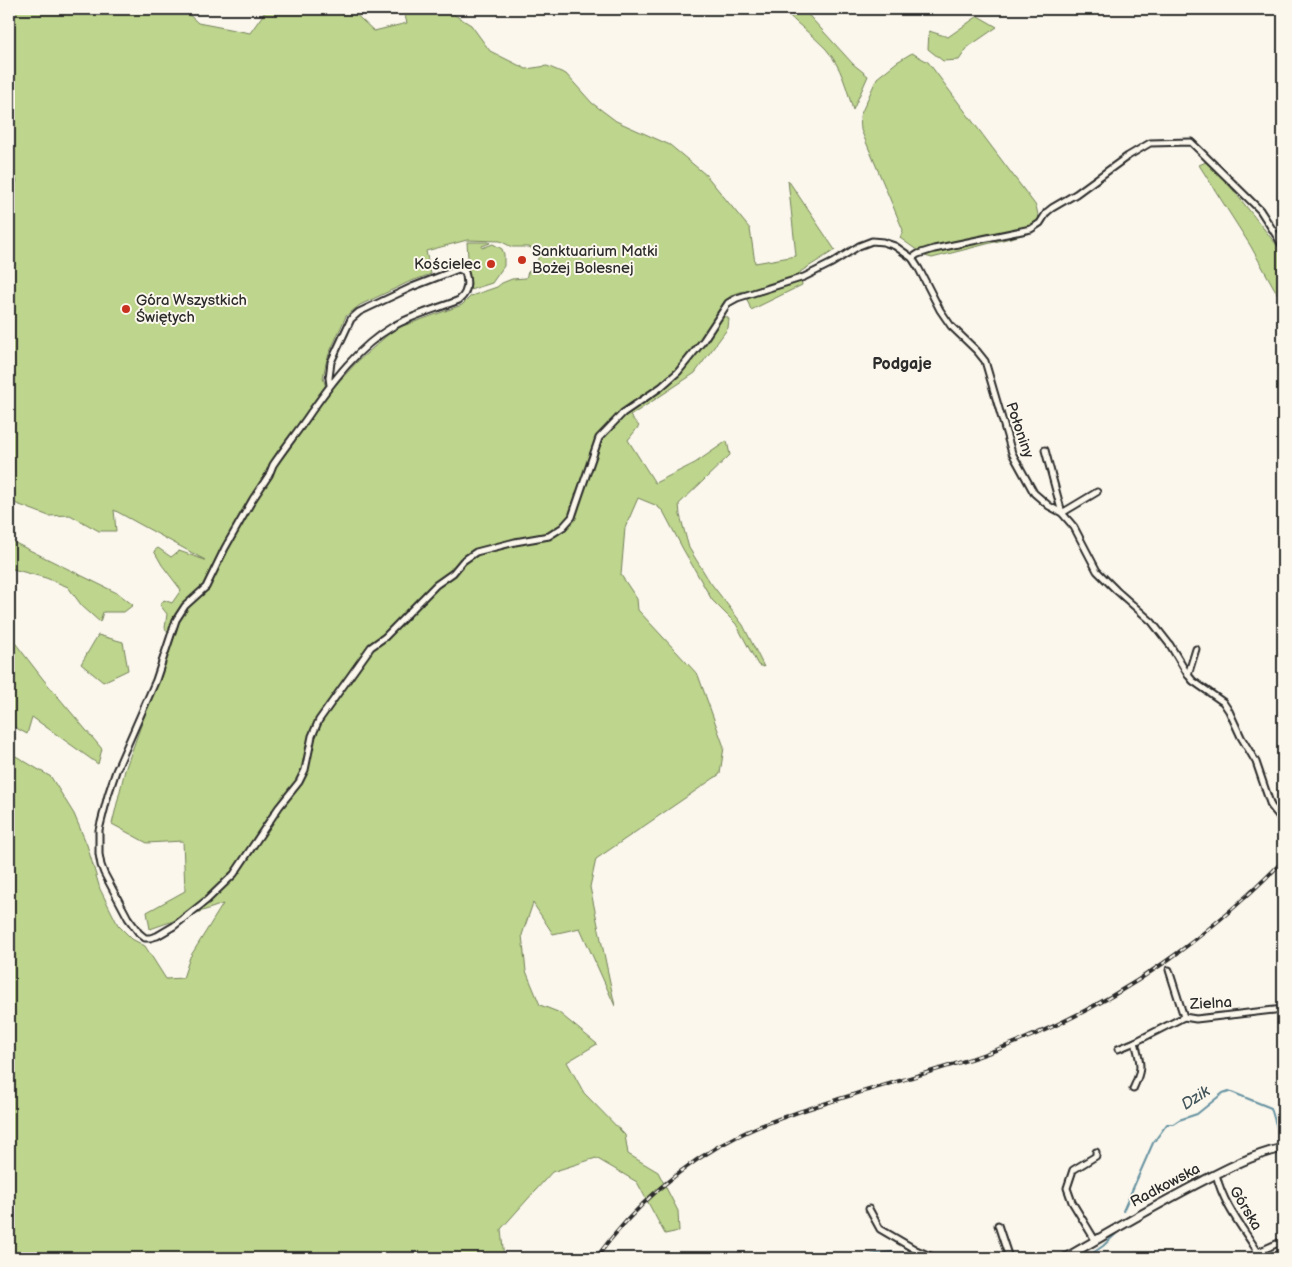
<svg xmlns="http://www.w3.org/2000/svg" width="1292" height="1267" font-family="'Balsamiq Sans',sans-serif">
<rect width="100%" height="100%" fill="#fbf7ec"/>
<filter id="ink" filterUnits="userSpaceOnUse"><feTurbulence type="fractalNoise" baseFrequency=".02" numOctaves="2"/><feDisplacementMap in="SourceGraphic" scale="10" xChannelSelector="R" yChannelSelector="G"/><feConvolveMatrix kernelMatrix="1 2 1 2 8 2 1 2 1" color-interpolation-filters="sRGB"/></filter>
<g filter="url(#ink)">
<g fill="#bdd58c" stroke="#74805c" fill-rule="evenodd">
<path d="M9,9H183L198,23L250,33L267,9H350L374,31L407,23L403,9H445L471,25L490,51L526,69L547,66L566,74L592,103L616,121L670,145L706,175L750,229L755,263L796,256L788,180L835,250L800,272L802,285L751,310L744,291C729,295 726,298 719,311L729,319L728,328L695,373L630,416L639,426L628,440L655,483L695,463L727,441L730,455L679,504L680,515L689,548L710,582L743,625L764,667L758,665L736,624L712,600L683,549L663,511L655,505L638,498L625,528L621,575L637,599L638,610L698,675L724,747L720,774L596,859L590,887L615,1006L580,928L553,934L533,903L522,935L526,971L540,1005L558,1012L597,1044L567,1062L584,1093L625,1135L628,1154L658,1172L678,1211L679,1231L665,1234L637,1182L596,1158L552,1172L501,1229L504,1258H9V752L51,777L74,814L87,845L100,889L118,925L132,939L145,946L166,979L183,978L190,957L223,904L150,929L147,912L185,891L183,841L147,843L112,824L125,770L172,639L165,628L167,614L160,605L164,600L172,603L181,590L162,565L154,551L158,548L171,557L179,551L205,560L114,510L116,531H99L70,515L49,516L9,501V196L17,181L9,173ZM467,240L500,241L512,247H529L536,251C541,260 536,267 528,272L526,278L512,279L502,283L497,287L471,296L462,305L403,326L391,332L358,361L328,393L323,378L326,363L329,354L346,316L360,305L409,282L431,274L426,251Z"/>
<path d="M783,9H803L853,64L868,76L853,110C847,89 841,66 826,49C813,35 796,24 783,9Z"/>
<path d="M978,16L997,27L968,47L959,60L943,61L928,49L929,31L948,37Z"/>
<path d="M912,53L928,62L1036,206L1040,223L1026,234L932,258L925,256L900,238L903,230L861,130L860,116L877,78L897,62Z"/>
<path d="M1206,162L1230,186L1283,253V304L1250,245L1199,165Z"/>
<path d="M467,242H489L490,243L482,246V248L493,244L502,249L504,254V266L492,283L470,290Z"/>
<path d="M9,540L119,594L133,605L124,612H103L100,622L82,606L68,587L46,578L9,568Z"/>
<path d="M9,635L43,679L102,749L98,764L32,717L27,734L9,724Z"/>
<path d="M98,635L123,642L128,670L103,682L81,664Z"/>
</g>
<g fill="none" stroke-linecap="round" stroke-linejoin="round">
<g stroke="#6893a2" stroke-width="2">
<path d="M1123,1211L1153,1143L1167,1124H1173L1179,1120L1197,1114L1223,1093L1229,1091L1271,1108L1277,1128L1283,1133"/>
<path d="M864,1258L870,1255L892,1252L905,1258"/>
<path d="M1086,1258L1103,1246L1120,1230"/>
</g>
<defs>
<g id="street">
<path d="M912,258L918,254L934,249L1031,229L1040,223L1047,212L1052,208L1076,194L1128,156L1150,143L1191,142L1260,210L1283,246"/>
<path d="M330,385L329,378L331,362L351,319L359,312L412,287L456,270L459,269L465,272C468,282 468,293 459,300C437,309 412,315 392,327C358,347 333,381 311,412C299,430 285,447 273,465L269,475L253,499L225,548L206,587L185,606L176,620L156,680L116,771L108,795L99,830V854L101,865L104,873L128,918L139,933L145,938H150L157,936L174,926L207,900L234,874L279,807L299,782L305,770L312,736L319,720L371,647L385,637L436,585L453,573L463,561L476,552L515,542L549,536L563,527L572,517L576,505L599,438L623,413L661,387L678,372L703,341L728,303L737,298L804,277L832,263L859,246L872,241L883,242L895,246L912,258L919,269L940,310L951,326L977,351L985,361L1012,453L1034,493L1049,506L1062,513L1074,527L1097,571L1116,590L1152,622L1170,645L1188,675L1193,681L1223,702L1229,711L1241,737L1256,762L1271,806L1283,821"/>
<path d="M1045,450L1062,513L1097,492"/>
<path d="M1188,675L1196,649"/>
<path d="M1169,970L1184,1017"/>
<path d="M1118,1049L1135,1042L1184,1017L1196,1019L1283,1009"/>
<path d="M1133,1089C1143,1068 1141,1064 1135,1042"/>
<path d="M1216,1174C1223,1204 1242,1227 1258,1252"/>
<path d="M869,1209L880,1229L916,1250L935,1258"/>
<path d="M998,1225L1009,1258"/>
<path d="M1095,1240L1072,1202L1067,1188L1073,1170L1096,1156V1152"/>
<path d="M1250,1258L1258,1252L1283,1241"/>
</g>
<path id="secondary" d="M1065,1258C1108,1233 1151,1208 1195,1185C1224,1170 1251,1155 1283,1148"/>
</defs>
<use href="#street" stroke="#2b2b2b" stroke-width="9"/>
<use href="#secondary" stroke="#2b2b2b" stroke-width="11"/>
<use href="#street" stroke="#fbf7ec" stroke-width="5"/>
<use href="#secondary" stroke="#fbf7ec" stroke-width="7"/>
<defs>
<path id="rail" d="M596,1258C633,1208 680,1165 736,1137C768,1121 804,1110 839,1099C900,1080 964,1064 1024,1039C1125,998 1207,938 1283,861"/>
</defs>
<use href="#rail" stroke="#2b2b2b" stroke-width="4"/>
<use href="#rail" stroke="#fbf7ec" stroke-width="2" stroke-dasharray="5.5" stroke-linecap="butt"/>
</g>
</g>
<g fill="#c8321e" stroke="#fbf7ec" stroke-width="2">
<circle cx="522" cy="260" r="5"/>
<circle cx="491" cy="264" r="5"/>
<circle cx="126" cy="309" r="5"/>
</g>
<g text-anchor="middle" stroke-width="4" stroke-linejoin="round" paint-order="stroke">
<g font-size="15" fill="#2b2b2b" stroke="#fbf7ec" text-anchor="start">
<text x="532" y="256">Sanktuarium Matki<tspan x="532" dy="17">Bożej Bolesnej</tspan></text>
<text x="481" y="269" text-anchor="end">Kościelec</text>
<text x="136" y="305">Góra Wszystkich<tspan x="136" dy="17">Świętych</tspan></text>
</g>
<g font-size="15" fill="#2b2b2b" stroke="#fbf7ec">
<text transform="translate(1020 430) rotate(71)" y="5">Połoniny</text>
<text transform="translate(1211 1003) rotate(-3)" y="5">Zielna</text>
<text transform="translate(1165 1185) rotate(-28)" y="5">Radkowska</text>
<text transform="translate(1246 1208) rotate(59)" y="5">Górska</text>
</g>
<g font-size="16" font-weight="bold" fill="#2b2b2b" stroke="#fbf7ec">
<text x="902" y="369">Podgaje</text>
</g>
<g font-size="16" font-style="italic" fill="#44565c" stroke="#fbf7ec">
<text transform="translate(1195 1097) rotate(-33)" y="6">Dzik</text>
</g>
</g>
<rect width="1292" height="1267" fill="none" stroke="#fbf7ec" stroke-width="30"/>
<rect x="15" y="15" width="1262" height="1237" fill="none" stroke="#2b2b2b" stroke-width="2" filter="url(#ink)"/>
</svg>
